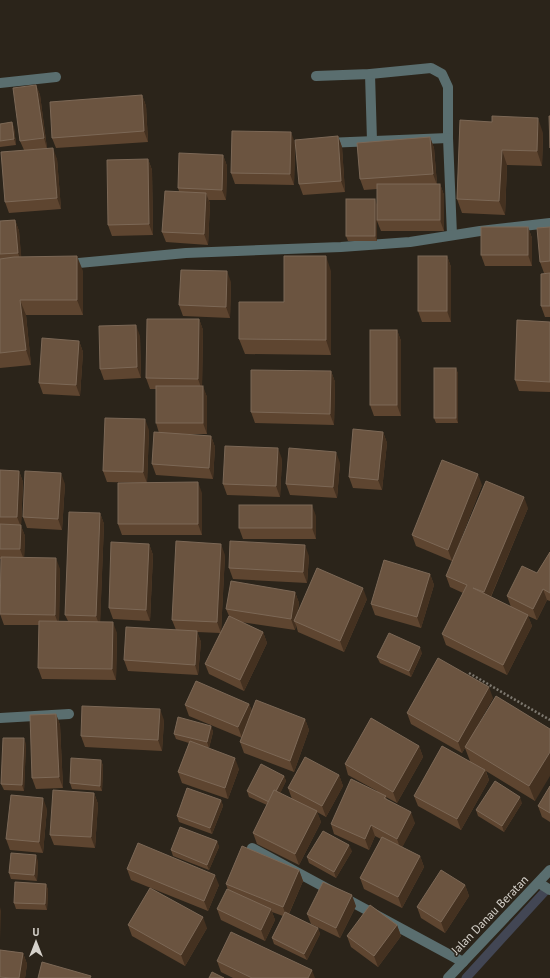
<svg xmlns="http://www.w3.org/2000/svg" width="550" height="978" font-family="'PT Sans',sans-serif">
<rect width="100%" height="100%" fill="#2b241a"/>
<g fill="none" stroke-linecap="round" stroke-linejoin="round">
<path stroke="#424654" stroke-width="9" d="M466,978L547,889"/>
<path stroke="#7d786f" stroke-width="2.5" stroke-dasharray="2 2" stroke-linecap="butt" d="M469,673L550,720"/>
<g stroke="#5a6e6f" stroke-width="10">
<path d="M370,74L372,141"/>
<path d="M316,76L370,74L431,68L442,74L448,87V138L452,235"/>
<path d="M0,83L56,77"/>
<path d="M326,143L448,138"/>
<path d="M68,264L186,253L341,247L410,242L480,231L550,223"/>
<path d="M0,718L69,714"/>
<path d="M252,848L463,962"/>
<path d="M539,883L550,890"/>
<path d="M448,978L550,870"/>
</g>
</g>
<g fill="#5e4530">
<path d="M36,85L40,95L47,148L57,159L61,209L9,213L5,202L24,150L20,141Z"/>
<path d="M142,95L146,106L148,142L56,148L52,138Z"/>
<path d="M460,120L543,133L542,166L507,165L505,215L462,213L457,199Z"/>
<path d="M12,122L14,128L16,145L0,147V124Z"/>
<path d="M338,136L342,147L345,192L303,195L299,184Z"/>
<path d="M430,137L434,148L437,184H440L444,195V231H381L377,221V241H348L346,236L377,204V189L364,190L360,179Z"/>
<path d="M295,143L294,185L235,184L231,173Z"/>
<path d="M223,155L227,166L226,200H209L210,204L208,245L166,242L162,232L179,191L178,188Z"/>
<path d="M148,159L152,170L153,235L112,236L108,225Z"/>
<path d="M15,220L19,231L21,257L83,271V315H26L31,365L0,368V221Z"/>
<path d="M528,227L532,238V266H485L481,255Z"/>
<path d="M550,227V273H544L540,262Z"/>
<path d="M447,256L451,267V322H422L418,311Z"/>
<path d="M331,271V355L245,354L239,339L284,302Z"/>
<path d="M550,273V317H545L541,306Z"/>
<path d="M231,282L230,318L183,316L179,305Z"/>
<path d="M199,319L203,330L202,386L207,397V434H175L211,436L215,447L213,479L156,475L152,464L159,433L156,423V389H150L146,378Z"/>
<path d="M550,322V392L519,391L515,380Z"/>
<path d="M397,330L401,341V416H374L370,405Z"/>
<path d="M140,336L141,378L104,380L100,369Z"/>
<path d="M79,341L83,352L80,396L43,394L39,383Z"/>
<path d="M456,368L458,374V423H436L434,418Z"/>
<path d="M331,371L335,382L334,425L255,423L251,412Z"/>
<path d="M149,430L147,483L107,482L103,471Z"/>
<path d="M383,432L387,443L382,490L353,488L349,477Z"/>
<path d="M282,459L280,497L227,495L223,484Z"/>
<path d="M340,463L337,498L290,495L286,484Z"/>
<path d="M0,470L19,471L23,482L21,526L25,536L24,558L60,569L59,621H68L65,615L100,513L104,524L100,622L117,633L116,680L42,679L38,668L39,625H4L0,614L1,559H0Z"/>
<path d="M65,484L62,530L27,528L23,517Z"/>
<path d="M482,485L452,561L416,546L412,535Z"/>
<path d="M202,493V535H122L118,524Z"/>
<path d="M528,508L491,597L511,607L507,596L537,573L550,552V601L547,600L537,620L528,616L532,626L507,675L446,645L442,634L463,593L450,587L446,576Z"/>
<path d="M316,516V539H243L239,528Z"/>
<path d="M149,544L153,555L150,621L113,619L109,608Z"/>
<path d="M225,555L221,632L229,616L226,609L295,592L299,603L297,615L367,599L344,652L298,632L296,625L295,630L241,622L263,632L267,643L244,691L209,674L205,664L220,633L197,632L201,642L198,675L128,671L124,660L176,630L172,620Z"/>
<path d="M309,556L307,583L233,579L229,568Z"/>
<path d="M430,574L434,585L421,628L375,615L371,604Z"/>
<path d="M422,653L411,677L380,663L377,657Z"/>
<path d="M493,698L477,726L550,729L535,801L486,771L489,780L461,830L418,806L414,796L470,761L465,748L462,753L411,724L407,713Z"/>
<path d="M249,704L252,711L305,719L309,730L294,772L244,753L240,742L242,738L189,716L185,705Z"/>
<path d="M56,714L60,725L63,788L36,789L32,778Z"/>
<path d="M164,720L162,751L85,747L81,736Z"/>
<path d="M211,726L213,732L209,748L202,746L239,769L228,799L182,783L178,772L189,743L176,739L174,734Z"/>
<path d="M26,744L24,791L4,790L1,784Z"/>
<path d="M419,746L423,757L397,803L386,797L387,800L415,823L402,847L420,856L424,867L402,908L364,889L360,878L381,839L375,836L369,850L334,834L331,824L377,791L348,775L345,764Z"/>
<path d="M101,760L103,766L102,791L72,789L70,783Z"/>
<path d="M339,775L343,786L326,817L317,812L321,822L299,865L257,844L253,833L267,805L249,797L247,791L284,776L286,781L280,793L300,803L292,799L288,788Z"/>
<path d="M550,786V822L542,817L538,806Z"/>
<path d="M94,793L98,804L95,848L54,845L50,835Z"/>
<path d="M221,800L223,806L212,834L179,822L177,816Z"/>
<path d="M522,803L504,832L478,816L476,810Z"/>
<path d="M47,809L43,853L10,850L6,839Z"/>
<path d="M217,841L219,847L209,870L173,856L171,850Z"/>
<path d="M352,851L336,878L309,863L307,857Z"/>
<path d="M38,861L37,881L11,879L9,873Z"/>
<path d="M127,869L219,885L208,911L131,880Z"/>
<path d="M299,870L303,881L289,914L318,928L320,934L307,960L274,944L272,938L283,916L272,912L275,920L265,941L221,920L217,909L228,890L226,884Z"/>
<path d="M46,884L48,890L47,910L16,909L14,903Z"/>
<path d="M465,885L469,896L445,933L421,918L417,907Z"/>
<path d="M356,906L340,938L311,924L307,914Z"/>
<path d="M128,925L207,928L185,966L132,936Z"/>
<path d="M397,925L401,936L378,967L351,947L347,936Z"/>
<path d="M0,950L23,953L27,964L25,978H0Z"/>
<path d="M217,961L315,978H233L221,972Z"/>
</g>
<g fill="#443120">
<path d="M36,85L40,95L47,149L44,138Z"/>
<path d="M142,95L146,106L148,142L144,131Z"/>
<path d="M538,118L543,133L542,166L537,151Z"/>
<path d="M12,122L14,128L16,145L14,139Z"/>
<path d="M291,132L295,143L294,185L290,174Z"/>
<path d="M338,136L342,147L345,192L341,181Z"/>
<path d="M430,137L434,148L437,185L433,174Z"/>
<path d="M53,148L57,159L61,209L57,198Z"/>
<path d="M502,150L507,165L505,215L499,201Z"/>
<path d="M223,155L227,166L226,200L222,190Z"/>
<path d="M148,159L152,170L153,235L149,224Z"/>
<path d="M440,184L444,195V231L440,220Z"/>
<path d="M206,193L210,204L208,245L204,234Z"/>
<path d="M375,199L377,205V241L375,236Z"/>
<path d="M15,220L19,231L22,264L18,253Z"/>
<path d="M528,227L532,238V266L528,255Z"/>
<path d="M77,256L83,271V315L77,300Z"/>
<path d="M326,256L331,271V355L326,340Z"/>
<path d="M447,256L451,267V322L447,311Z"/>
<path d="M227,271L231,282L230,318L226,307Z"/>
<path d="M20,300L26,315L31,365L26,350Z"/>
<path d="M199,319L203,330L202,390L198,379Z"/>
<path d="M136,325L140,336L141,378L137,367Z"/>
<path d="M397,330L401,341V416L397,405Z"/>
<path d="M79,341L83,352L80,396L76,385Z"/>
<path d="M456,368L458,374V423L456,418Z"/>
<path d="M331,371L335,382L334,425L330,414Z"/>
<path d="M203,386L207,397V434L203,423Z"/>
<path d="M145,419L149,430L147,483L143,472Z"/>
<path d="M383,432L387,443L382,490L378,480Z"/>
<path d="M211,436L215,447L213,479L209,468Z"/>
<path d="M278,448L282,459L280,497L276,486Z"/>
<path d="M336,452L340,463L337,498L333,487Z"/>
<path d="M19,471L23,482L21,526L25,536L24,560L20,549L21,527L17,517Z"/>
<path d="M61,473L65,484L62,530L58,519Z"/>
<path d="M478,474L482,485L452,561L448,550Z"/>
<path d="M198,482L202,493V535L198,524Z"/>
<path d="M524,497L528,508L488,603L484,592Z"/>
<path d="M312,505L316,516V539L312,528Z"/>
<path d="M100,513L104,524L100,627L96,616Z"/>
<path d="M149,544L153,555L150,621L146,610Z"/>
<path d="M221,544L225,555L221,633L217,622Z"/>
<path d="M305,545L309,556L307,583L303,572Z"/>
<path d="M56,558L60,569L59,626L55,615Z"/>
<path d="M430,574L434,585L421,628L417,617Z"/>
<path d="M363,588L367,599L344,652L340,641Z"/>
<path d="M543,589L547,600L537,620L533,609Z"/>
<path d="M295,592L299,603L296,622L294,621L296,625L295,630L291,619Z"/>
<path d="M528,615L532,626L507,675L503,665Z"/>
<path d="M113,622L117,633L116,680L112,669Z"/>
<path d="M197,631L201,642L198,675L195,665Z"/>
<path d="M263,632L267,643L244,691L240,680Z"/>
<path d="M420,647L422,653L411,677L409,671Z"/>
<path d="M489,687L493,698L462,753L458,742Z"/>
<path d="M249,704L253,714L242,738L238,727Z"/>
<path d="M160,709L164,720L162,751L158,740Z"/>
<path d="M56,714L60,725L63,788L59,777Z"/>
<path d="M305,719L309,730L294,772L290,761Z"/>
<path d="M211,726L213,732L209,748L207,742Z"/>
<path d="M24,738L26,744L24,791L22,785Z"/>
<path d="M419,746L423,757L397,803L393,792Z"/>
<path d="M550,752V776L535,801L529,786Z"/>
<path d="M235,758L239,769L228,799L225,788Z"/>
<path d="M101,760L103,766L102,791L100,786Z"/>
<path d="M485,770L489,780L461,830L457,819Z"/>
<path d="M339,775L343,786L326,817L322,806Z"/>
<path d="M284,776L286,781L273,809L271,803Z"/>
<path d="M94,793L98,804L95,848L91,837Z"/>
<path d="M520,797L522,803L504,832L502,826Z"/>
<path d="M43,798L47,809L43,853L39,842Z"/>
<path d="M221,800L223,806L212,834L210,828Z"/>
<path d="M317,811L321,822L299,865L295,854Z"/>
<path d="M411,812L415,823L401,850L397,839Z"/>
<path d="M371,825L375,836L369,850L365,839Z"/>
<path d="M217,841L219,847L209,870L207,865Z"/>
<path d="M349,845L352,851L336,878L334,872Z"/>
<path d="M36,855L38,861L37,881L34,875Z"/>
<path d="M420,856L424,867L402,908L398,897Z"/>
<path d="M299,870L303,881L287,918L283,907Z"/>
<path d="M215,875L219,885L208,911L204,901Z"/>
<path d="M46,884L48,890L47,910L45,904Z"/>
<path d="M465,885L469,896L445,933L441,922Z"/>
<path d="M352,895L356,906L340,938L336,928Z"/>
<path d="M0,907L1,911L0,940Z"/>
<path d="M271,909L275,920L265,941L261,930Z"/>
<path d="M203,917L207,928L185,966L181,955Z"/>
<path d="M397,925L401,936L378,967L374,956Z"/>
<path d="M318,928L320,934L307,960L304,954Z"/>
<path d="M23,953L27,964L25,978H19Z"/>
<path d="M312,970L315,978H308Z"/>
</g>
<g fill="#6b5440" stroke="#7c6856">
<path d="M36,85L44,138L20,141L13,88Z"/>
<path d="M142,95L144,131L52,138L50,102Z"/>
<path d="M492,116L538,118L537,151L502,150L499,201L457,199L460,120L492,122Z"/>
<path d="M549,116H550V148Z"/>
<path d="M12,122L14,139L0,141V124Z"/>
<path d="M232,131L291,132L290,174L231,173Z"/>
<path d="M338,136L341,181L299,184L295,140Z"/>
<path d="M430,137L433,174L360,179L357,143Z"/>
<path d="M53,148L57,198L5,202L1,152Z"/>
<path d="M179,153L223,155L222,190L178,188Z"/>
<path d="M148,159L149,224L108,225L107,160Z"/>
<rect x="377" y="184" width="63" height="36"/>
<path d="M165,191L206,193L204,234L162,232Z"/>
<rect x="346" y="199" width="29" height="37"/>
<path d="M15,220L18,253L0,254V221Z"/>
<rect x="481" y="227" width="47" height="28"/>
<path d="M550,227V261L540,262L537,228Z"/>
<path d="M77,256V300H20L26,350L0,353V259L14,257Z"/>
<path d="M284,256H326V340L239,339V302H284Z"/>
<rect x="418" y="256" width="29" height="55"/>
<path d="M181,270L227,271L226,307L179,305Z"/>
<path d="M550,273V306H541V274Z"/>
<path d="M147,319H199L198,379L146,378Z"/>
<path d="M517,320L550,322V382L515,380Z"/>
<path d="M136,325L137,367L100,369L99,326Z"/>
<rect x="370" y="330" width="27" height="75"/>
<path d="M42,338L79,341L76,385L39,383Z"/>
<rect x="434" y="368" width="22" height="50"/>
<path d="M251,370L331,371L330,414L251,412Z"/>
<rect x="156" y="386" width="47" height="37"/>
<path d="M105,418L145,419L143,472L103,471Z"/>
<path d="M353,429L383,432L378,480L349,477Z"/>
<path d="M154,432L211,436L209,468L152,464Z"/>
<path d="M225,446L278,448L276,486L223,484Z"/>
<path d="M289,448L336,452L333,487L286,484Z"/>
<path d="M442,460L478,474L448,550L412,535Z"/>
<path d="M0,470L19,471L17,517H0Z"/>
<path d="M25,471L61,473L58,519L23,517Z"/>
<path d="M486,481L524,497L484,592L473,588L528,615L503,665L442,634L467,585L446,576Z"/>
<path d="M198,482V524H118V483Z"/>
<rect x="239" y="505" width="73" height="23"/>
<path d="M69,512L100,513L96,616L65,615Z"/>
<path d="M0,524L21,525L20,549H0Z"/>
<path d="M176,541L221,544L217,622L172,620Z"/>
<path d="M230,541L305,545L303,572L229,568Z"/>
<path d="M111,542L149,544L146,610L109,608Z"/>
<path d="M550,552V593L543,589L533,609L507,596L522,566L537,573Z"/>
<path d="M1,557L56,558L55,615L0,614Z"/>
<path d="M384,560L430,574L417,617L371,604Z"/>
<path d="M317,568L363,588L340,641L294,621Z"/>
<path d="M231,581L295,592L291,619L226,609Z"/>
<path d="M229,616L263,632L240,680L205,664Z"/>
<path d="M39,621L113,622L112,669L38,668Z"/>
<path d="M126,627L197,631L195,665L124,660Z"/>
<path d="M389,633L420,647L409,671L377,657Z"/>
<path d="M438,658L489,687L458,742L407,713Z"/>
<path d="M196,681L249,704L238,727L185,705Z"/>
<path d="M496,696L550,729V752L529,786L465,747Z"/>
<path d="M256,700L305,719L290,761L240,742Z"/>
<path d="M82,706L160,709L158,740L81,736Z"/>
<path d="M56,714L59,777L32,778L30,715Z"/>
<path d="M178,717L211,726L207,742L174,734Z"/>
<path d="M371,718L419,746L393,792L345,764Z"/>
<path d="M3,738H24L22,785L1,784Z"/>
<path d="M190,741L235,758L225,788L178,772Z"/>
<path d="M442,746L485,770L457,819L414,796Z"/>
<path d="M305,757L339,775L322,806L288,788Z"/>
<path d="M71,758L101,760L100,786L70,783Z"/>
<path d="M261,764L284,776L276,791L274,790L269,802L247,791Z"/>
<path d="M351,779L386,796L384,798L411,812L397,839L371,825L365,839L331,824Z"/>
<path d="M495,781L520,797L502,826L476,810Z"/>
<path d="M550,786V813L538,806Z"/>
<path d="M187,788L221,800L210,828L177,816Z"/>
<path d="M53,790L94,793L91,837L50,835Z"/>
<path d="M274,790L317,811L295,854L253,833Z"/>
<path d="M11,795L43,798L39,842L6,839Z"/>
<path d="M180,827L217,841L207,865L171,850Z"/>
<path d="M323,831L349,845L334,872L307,857Z"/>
<path d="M382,837L420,856L398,897L360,878Z"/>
<path d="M138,843L215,875L204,901L127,869Z"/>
<path d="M242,846L299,870L283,907L226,884Z"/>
<path d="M11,853L36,855L34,875L9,873Z"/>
<path d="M441,870L465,885L441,922L417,907Z"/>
<path d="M15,882L46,884L45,904L14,903Z"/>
<path d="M323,882L352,895L336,928L307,914Z"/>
<path d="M150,888L203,917L181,955L128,925Z"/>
<path d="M227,889L271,909L261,930L217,909Z"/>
<path d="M370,905L397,925L374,956L347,936Z"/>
<path d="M285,912L318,928L304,954L272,938Z"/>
<path d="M231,932L312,970L308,978H252L217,961Z"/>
<path d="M0,950L23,953L19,978H11L0,977Z"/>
<path d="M42,962L91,976L90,978H38Z"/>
<path d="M212,972L224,978H209Z"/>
</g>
<g text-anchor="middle" stroke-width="3" stroke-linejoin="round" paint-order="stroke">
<g font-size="12" fill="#d6d2cb" stroke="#2b241a">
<text transform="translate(490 915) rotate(-46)" y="4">Jalan Danau Beratan</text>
</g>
</g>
<g transform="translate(36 942)" stroke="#2b241a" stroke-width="3" paint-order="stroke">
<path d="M0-3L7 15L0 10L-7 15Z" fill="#d6d2cb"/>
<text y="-6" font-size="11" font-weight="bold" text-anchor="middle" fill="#d6d2cb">U</text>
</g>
</svg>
